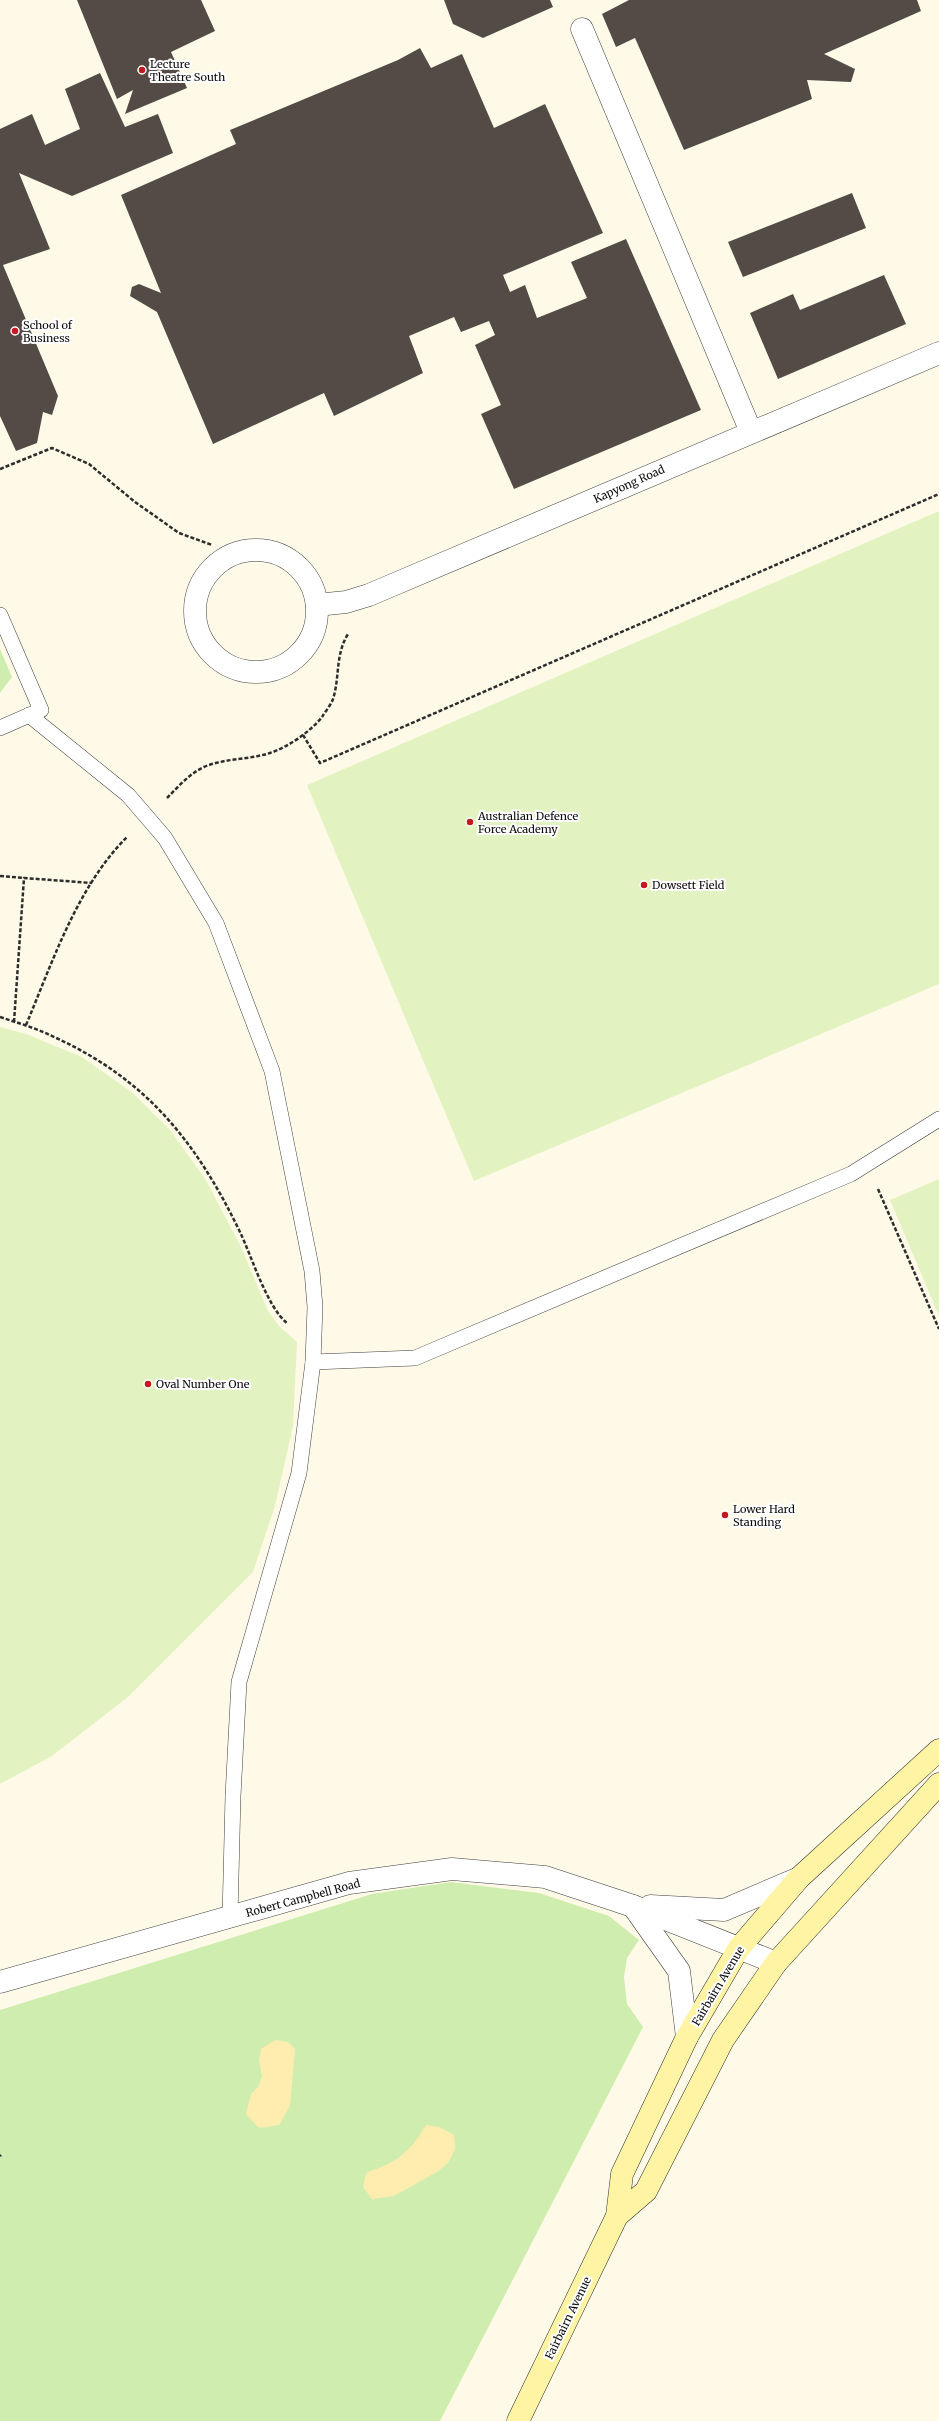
<svg xmlns="http://www.w3.org/2000/svg" width="939" height="2421" font-family="Merriweather,serif">
<rect width="100%" height="100%" fill="#fffae8"/>
<g fill="#cfedae">
<path d="M0,649L12,677L0,693Z"/>
<path d="M451,1882L539,1893L609,1916L639,1940L627,1958L624,1977L627,2004L643,2027L440,2421H0V2010L372,1894Z"/>
</g>
<g fill="#ffedb0">
<path d="M275,2040L288,2042L295,2049L290,2106L279,2125L259,2128L246,2114L251,2094L258,2087L262,2076L259,2061L261,2049Z"/>
<path d="M426,2125L439,2127L454,2135L455,2149L448,2163L437,2172L394,2196L372,2199L363,2187L366,2173C398,2161 408,2155 426,2125Z"/>
</g>
<g fill="#e2f3c1">
<path d="M939,511V984L474,1181L307,785Z"/>
<path d="M0,1027L26,1034L82,1057L133,1093L170,1130L206,1180L242,1249L268,1311L280,1327L297,1342L293,1426L275,1506L253,1572L128,1697L52,1756L0,1784Z"/>
<path d="M939,1179V1316L890,1200Z"/>
</g>
<g fill="#544b46">
<path d="M77,0H201L215,31L171,52L187,88L125,114L133,90L117,99Z"/>
<path d="M444,0H550L553,7L483,38L453,24Z"/>
<path d="M629,0H917L921,11L824,54L855,69L851,82L807,80L812,99L684,150L635,38L616,47L602,14Z"/>
<path d="M420,48L431,68L462,54L494,128L545,104L603,233L503,275L510,292L525,285L537,318L587,298L571,262L626,239L701,410L514,489L481,414L501,405L475,345L495,335L489,321L461,332L454,317L409,336L423,373L334,416L324,393L213,444L157,312L130,296L132,287L139,284L161,293L121,195L236,144L230,130L398,60Z"/>
<path d="M100,73L125,127L158,114L173,153L72,196L19,173L50,249L3,265L58,396L52,415L43,412L37,443L16,451L0,416V129L32,114L45,145L80,129L65,89Z"/>
<path d="M852,193L866,228L743,277L728,242Z"/>
<path d="M884,275L906,324L778,379L750,313L793,294L800,310Z"/>
</g>
<g fill="none" stroke-linecap="round" stroke-linejoin="round">
<defs>
<g id="lane">
<path d="M0,615L41,710L0,728"/>
<path d="M29,715L128,795L165,838L216,923L272,1071L312,1271L315,1307L313,1362L299,1473L239,1682L233,1796L230,1917"/>
<path d="M313,1362L415,1358L851,1174L939,1119"/>
</g>
<g id="street">
<path d="M582,29L751,432"/>
<circle cx="256" cy="611" r="61"/>
<path d="M317,605L346,602L369,595L939,353"/>
<path d="M633,1906L679,1971L687,2037"/>
<path d="M650,1906L724,1910L799,1878"/>
<path d="M0,1982L349,1883L452,1869L545,1877L633,1906L776,1963"/>
</g>
<g id="secondary">
<path d="M617,2216L646,2191L723,2040L776,1963L939,1784"/>
<path d="M518,2421L617,2216L622,2174L687,2037L739,1948L799,1878L939,1750"/>
</g>
</defs>
<use href="#lane" stroke="#3e3e3e" stroke-width="16"/>
<use href="#street" stroke="#3e3e3e" stroke-width="23"/>
<use href="#secondary" stroke="#2d2d2d" stroke-width="23"/>
<g stroke="#2d2d2d" stroke-width="2.5" stroke-dasharray="4 2" stroke-linecap="butt">
<path d="M0,469L52,448L89,464L135,502L179,533L212,545"/>
<path d="M303,735L320,763L939,494"/>
<path d="M167,798C178,787 189,774 204,767C225,758 248,760 270,753C288,747 310,732 322,717C325,712 331,705 333,699C340,677 335,655 348,634"/>
<path d="M0,876L24,878"/>
<path d="M0,1017C18,1023 36,1028 54,1037C147,1079 197,1143 240,1232C252,1257 267,1307 287,1323"/>
<path d="M14,1022L24,878L92,883"/>
<path d="M26,1025C53,961 77,887 127,837"/>
<path d="M878,1189L939,1329"/>
<path d="M0,2156L1,2155"/>
</g>
<use href="#lane" stroke="#fff" stroke-width="15"/>
<use href="#street" stroke="#fff" stroke-width="22"/>
<use href="#secondary" stroke="#fff4a3" stroke-width="22"/>
</g>
<g fill="#c71720" stroke="#fff" stroke-width="1.5">
<circle cx="142" cy="70" r="4"/>
<circle cx="15" cy="331" r="4"/>
<circle cx="470" cy="822" r="4"/>
<circle cx="644" cy="885" r="4"/>
<circle cx="148" cy="1384" r="4"/>
<circle cx="725" cy="1515" r="4"/>
</g>
<g text-anchor="middle" stroke-width="4" stroke-linejoin="round" paint-order="stroke">
<g font-size="11" fill="#0b0b0b" stroke="#fff" text-anchor="start">
<text x="150" y="68">Lecture<tspan x="150" dy="13">Theatre South</tspan></text>
<text x="23" y="329">School of<tspan x="23" dy="13">Business</tspan></text>
<text x="478" y="820">Australian Defence<tspan x="478" dy="13">Force Academy</tspan></text>
<text x="652" y="889">Dowsett Field</text>
<text x="156" y="1388">Oval Number One</text>
<text x="733" y="1513">Lower Hard<tspan x="733" dy="13">Standing</tspan></text>
</g>
<g font-size="11" fill="#0b0b0b" stroke="#fff">
<text transform="translate(629 484) rotate(-24)" y="4">Kapyong Road</text>
<text transform="translate(303 1898) rotate(-15)" y="4">Robert Campbell Road</text>
<text transform="translate(718 1986) rotate(-59)" y="4">Fairbairn Avenue</text>
<text transform="translate(568 2318) rotate(-64)" y="4">Fairbairn Avenue</text>
</g>
</g>
</svg>
